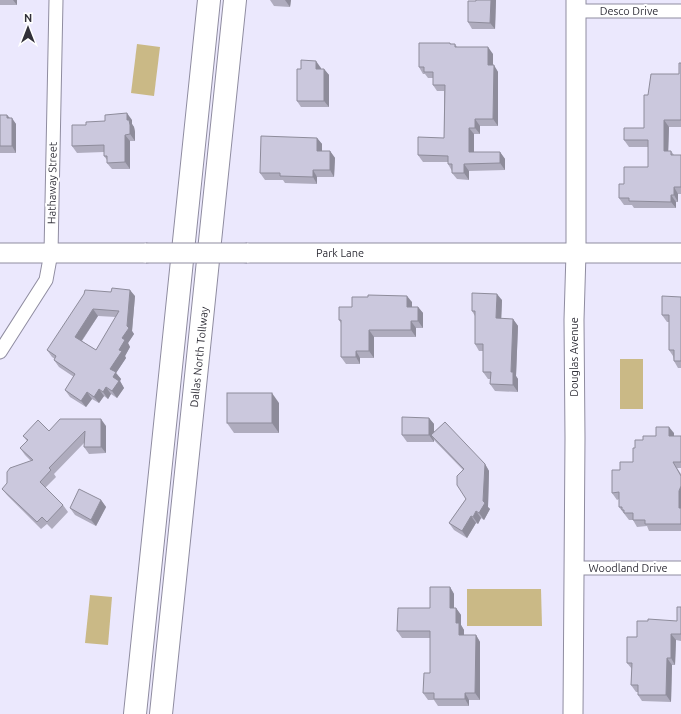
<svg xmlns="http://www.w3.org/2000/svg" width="681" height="714" font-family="Ubuntu,sans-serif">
<rect width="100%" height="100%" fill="#ebe8fd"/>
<g fill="#cab986">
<path d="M137,44L160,47L154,96L131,93Z"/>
<rect x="620" y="359" width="23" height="50"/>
<path d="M467,589H541L542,626H467Z"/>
<path d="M90,595L112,597L108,645L85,643Z"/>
</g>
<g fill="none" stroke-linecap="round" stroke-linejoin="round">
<defs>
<g id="street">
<path d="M576,11H681"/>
<path d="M0,352L46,280L51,253L56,0"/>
<path d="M574,568H681"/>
</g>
<g id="secondary">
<path d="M0,253H146"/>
<path d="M247,253H681"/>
<path d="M573,714L575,438L574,320L576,253V0"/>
</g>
<g id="highway">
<path d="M135,714L209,0"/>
<path d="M161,714L235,0"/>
</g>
</defs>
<use href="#street" stroke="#8f8ca0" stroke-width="15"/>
<use href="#secondary" stroke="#8f8ca0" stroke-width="21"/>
<use href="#highway" stroke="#8f8ca0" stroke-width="24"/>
<use href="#street" stroke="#fff" stroke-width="13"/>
<use href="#secondary" stroke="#fff" stroke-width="19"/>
<use href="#highway" stroke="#fff" stroke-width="22"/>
<defs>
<path id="secondary-bridge" d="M146,253H247"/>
</defs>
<use href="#secondary-bridge" stroke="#8f8ca0" stroke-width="21" stroke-linecap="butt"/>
<use href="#secondary-bridge" stroke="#fff" stroke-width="19"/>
</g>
<g fill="#afacbe" fill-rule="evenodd">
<rect x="0" y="0" width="17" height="5"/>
<path d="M270,0H291L290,7L274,6Z"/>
<path d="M476,0H496L495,29H472L468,22Z"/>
<path d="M450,43L451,44H455L457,47L493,54V65L498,72V126H480V134H474V152H500L505,159V170L469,171V180L457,179L452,173V171L448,164V162H423L418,155L444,138V91H437L433,85V78H428L425,74H423L419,67Z"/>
<path d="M681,63V127H669L668,151H671L674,155H681V194H678V202H676V208H634L632,205H624L619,198L624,184L648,167V147H629L624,140L644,128L648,95L679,74Z"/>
<path d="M321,68V69H324L329,75V107H301L297,101Z"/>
<path d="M0,115H7L16,124V153H0Z"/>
<path d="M132,120V124L134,127L135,132V141H130V169H112L107,163V160L104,156V152L77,153L72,146L86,125Z"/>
<path d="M317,138L322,144V151H330L335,158L334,177H317V184L285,183L283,180H265L260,173Z"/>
<path d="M111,292L135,296L132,331L134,334L128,343L130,347L125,356L126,358L116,373L121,379L120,381L124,388L117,398L111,394L108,399L104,396L99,403L92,399L86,407L70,397L65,390L74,377L59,367L54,360L55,359L52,357L47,350ZM98,316L116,317L96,350L82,341Z"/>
<path d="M681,297V368H678L674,361L673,356L669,350V322H667L662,315Z"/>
<path d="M502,300L501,319H513L518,326L516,376L518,379V392L495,391L490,384L491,379H488L483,372V351H479L475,344V316L472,311Z"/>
<path d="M412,302V307H418L423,313V328H416V337H374V358H360V364H346L341,357V323L339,320Z"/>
<path d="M279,403V433H234L227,423Z"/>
<path d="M429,418L434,424V431L485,464L489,471L488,507L490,509L484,520L481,518L478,524L476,523L467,538L454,530L449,523L466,499L463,470L434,440V442H407L402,435Z"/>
<path d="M106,426V453L89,454L84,447V443L54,474L56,477L45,488L63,505L68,512L52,529L47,524L41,529L7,495L2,489L31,461L25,455L20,448L27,441L23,436Z"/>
<path d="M674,433V436H681V468H677L681,474V531H649L647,526L637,527L633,520H629L619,507V499L617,500L612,493L620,470L633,462L635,448L643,440L656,436Z"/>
<path d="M101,500L106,507L96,526L75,515L70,508Z"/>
<path d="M450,587L454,594V608H456L461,615V625L464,630V635H476L480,642V700H469V706H438L434,700H428L423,693L430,673V638H402L397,631L430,608Z"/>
<path d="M681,607V641L676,640L675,665H672L671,702L642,701L638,695V692H636L631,685L632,669L627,663L637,637L648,621H677Z"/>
</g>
<g fill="#8e8c9b">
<path d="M13,0H17V5Z"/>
<path d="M285,0H291L290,7Z"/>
<path d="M491,0H496L495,29L490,23Z"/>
<path d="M488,47L493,54V72L488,65Z"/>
<path d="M316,61L321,68V75L316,69Z"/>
<path d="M494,65L498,72V126L493,119Z"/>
<path d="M324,69L329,75V107L324,101Z"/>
<path d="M127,113L132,120V124L134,127L135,132V141L130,134L127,120Z"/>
<path d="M7,115L12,121V118L16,124V153L12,146Z"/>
<path d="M475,119L480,126V134L475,128Z"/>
<path d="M664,120L669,127L668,158L664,151Z"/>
<path d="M469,128L474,134V159L469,152Z"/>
<path d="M125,135L130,141V169L125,162Z"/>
<path d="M317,138L322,144V158L317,151Z"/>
<path d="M330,151L335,158L334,177L330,170Z"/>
<path d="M500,152L505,159V170L500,163Z"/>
<path d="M464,164L469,171V180L464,173Z"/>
<path d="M313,170L317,177V184L313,177Z"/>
<path d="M674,187L678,194V202L674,195Z"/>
<path d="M671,195L676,202V208L671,202Z"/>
<path d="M130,290L135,296L132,331L134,334L128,343L130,347L125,356L126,358L116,373L121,379L120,381L124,388L117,398L112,391L113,377L110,369L119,350L122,338L127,326Z"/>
<path d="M497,294L502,300L501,325L496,318Z"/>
<path d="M407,296L412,302V313L407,307Z"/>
<path d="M418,307L423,313V328L418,321Z"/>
<path d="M93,309L98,316L80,343L75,337Z"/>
<path d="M513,319L518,326L516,376L518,379V392L513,385L511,372Z"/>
<path d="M411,321L416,328V337L411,330Z"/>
<path d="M369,330L374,337V358L369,351Z"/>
<path d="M356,351L360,358V364L356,357Z"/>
<path d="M106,387L111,394L108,399L103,392Z"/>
<path d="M99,389L104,396L99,403L94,397Z"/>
<path d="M87,392L92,399L86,407L81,401Z"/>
<path d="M272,393L279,403V433L272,423Z"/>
<path d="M429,418L434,424V439L431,435L434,440V442L429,435Z"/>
<path d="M101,419L106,426V453L101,447Z"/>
<path d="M669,427L674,433V443L669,436Z"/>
<path d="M485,464L489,471L488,507L490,509L484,520L479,513L483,501Z"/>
<path d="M681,486V511L679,508V491Z"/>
<path d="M101,500L106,507L96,526L91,520Z"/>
<path d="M476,511L481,518L478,524L473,517Z"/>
<path d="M471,516L476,523L467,538L462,531Z"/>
<path d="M450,587L454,594V615L450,608Z"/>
<path d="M456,608L461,615V625L464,630V642L459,635L456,623Z"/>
<path d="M671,634L676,640L675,665L671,658Z"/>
<path d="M476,635L480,642V700L475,693Z"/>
<path d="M667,658L672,665L671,702L666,695Z"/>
<path d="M465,693L469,700V706L465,699Z"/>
</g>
<g fill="#cbc8dd" stroke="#8e8c9b" fill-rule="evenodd">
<path d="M476,0H491L490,23L468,22V1H476Z"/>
<path d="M419,43H450V44H455V47H488V65H494L493,119H475V128H469V152H500V163L464,164V173H452V164H448V156L418,155V137L444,138L445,85H433V72H424V67H419Z"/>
<path d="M301,60L316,61V69H324V101H297V69H301Z"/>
<path d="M679,63H681V120H664V151H671V155H681V187H674V195H671V202L629,201V198H619V184H624V167H648V140H624V128H644V95H648L651,74H679Z"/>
<path d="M127,113V120H129L130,125V134L125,135V162L107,163V156H104V145L72,146V125H86V122L105,121V115Z"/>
<path d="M0,115H7V118H12V146H0Z"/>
<path d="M261,136L317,138V151H330V170H313V177L280,176V173H260Z"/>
<path d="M112,288L130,290L127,326L129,328L122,338L125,340L119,350L122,351L110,369L116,372L113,377L119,381L112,391L106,387L103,392L99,389L94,397L87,392L81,401L65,390L75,374L54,360L56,356L47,350L84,294L85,290L111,292ZM93,309L119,311L96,350L75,337Z"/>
<path d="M472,293L497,294L496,318L513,319L511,372H513V385L490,384L491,372H483V344H475V311H472Z"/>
<path d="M368,295L407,296V307H418V321H411V330H369V351H356V357H341V320H339V307H352V297H368Z"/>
<path d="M662,296L681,297V361H674V350H669V315H662Z"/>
<rect x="227" y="393" width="45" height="30"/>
<path d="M402,417L429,418V435H402Z"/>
<path d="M60,419H101V447H84L85,431L49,468L51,470L40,482L63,505L47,522L42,517L37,522L2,489L7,483V472L10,468L33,460L20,448L28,440L23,436L38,420L49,431Z"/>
<path d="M445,422L485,464L483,501L485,503L479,513L476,511L473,517L471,516L462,531L449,523L466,499L457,485V476L464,469L431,435Z"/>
<path d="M656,427H669V436H681V462H673L681,476V486L679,491V508H681V524H645V520H633V513H624V510H622V507H619V492L612,493V470H620V462H633V448H635V440H643V436H656Z"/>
<path d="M79,489L101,500L91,520L70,508Z"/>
<path d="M430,587H450V608H456V623H459V635H476L475,693H465V699H434V693H423L424,673H430V631H397L398,608H430Z"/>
<path d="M677,607H681V634H671V658H667L666,695H638V685H631L632,663H627V637H637V621H648V619L677,621Z"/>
</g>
<g text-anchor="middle" stroke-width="4" stroke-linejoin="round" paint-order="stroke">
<g font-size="11" fill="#313039" stroke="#fff">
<text x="629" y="15">Desco Drive</text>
<text transform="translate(52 183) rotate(-89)" y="4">Hathaway Street</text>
<text x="340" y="257">Park Lane</text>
<text transform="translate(199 357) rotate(-84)" y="4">Dallas North Tollway</text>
<text transform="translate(574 357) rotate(-90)" y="4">Douglas Avenue</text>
<text x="628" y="572">Woodland Drive</text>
</g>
</g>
<g transform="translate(28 28)" stroke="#ffffff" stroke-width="3" paint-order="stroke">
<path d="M0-3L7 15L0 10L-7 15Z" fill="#313039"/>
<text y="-6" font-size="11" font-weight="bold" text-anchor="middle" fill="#313039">N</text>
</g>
</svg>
